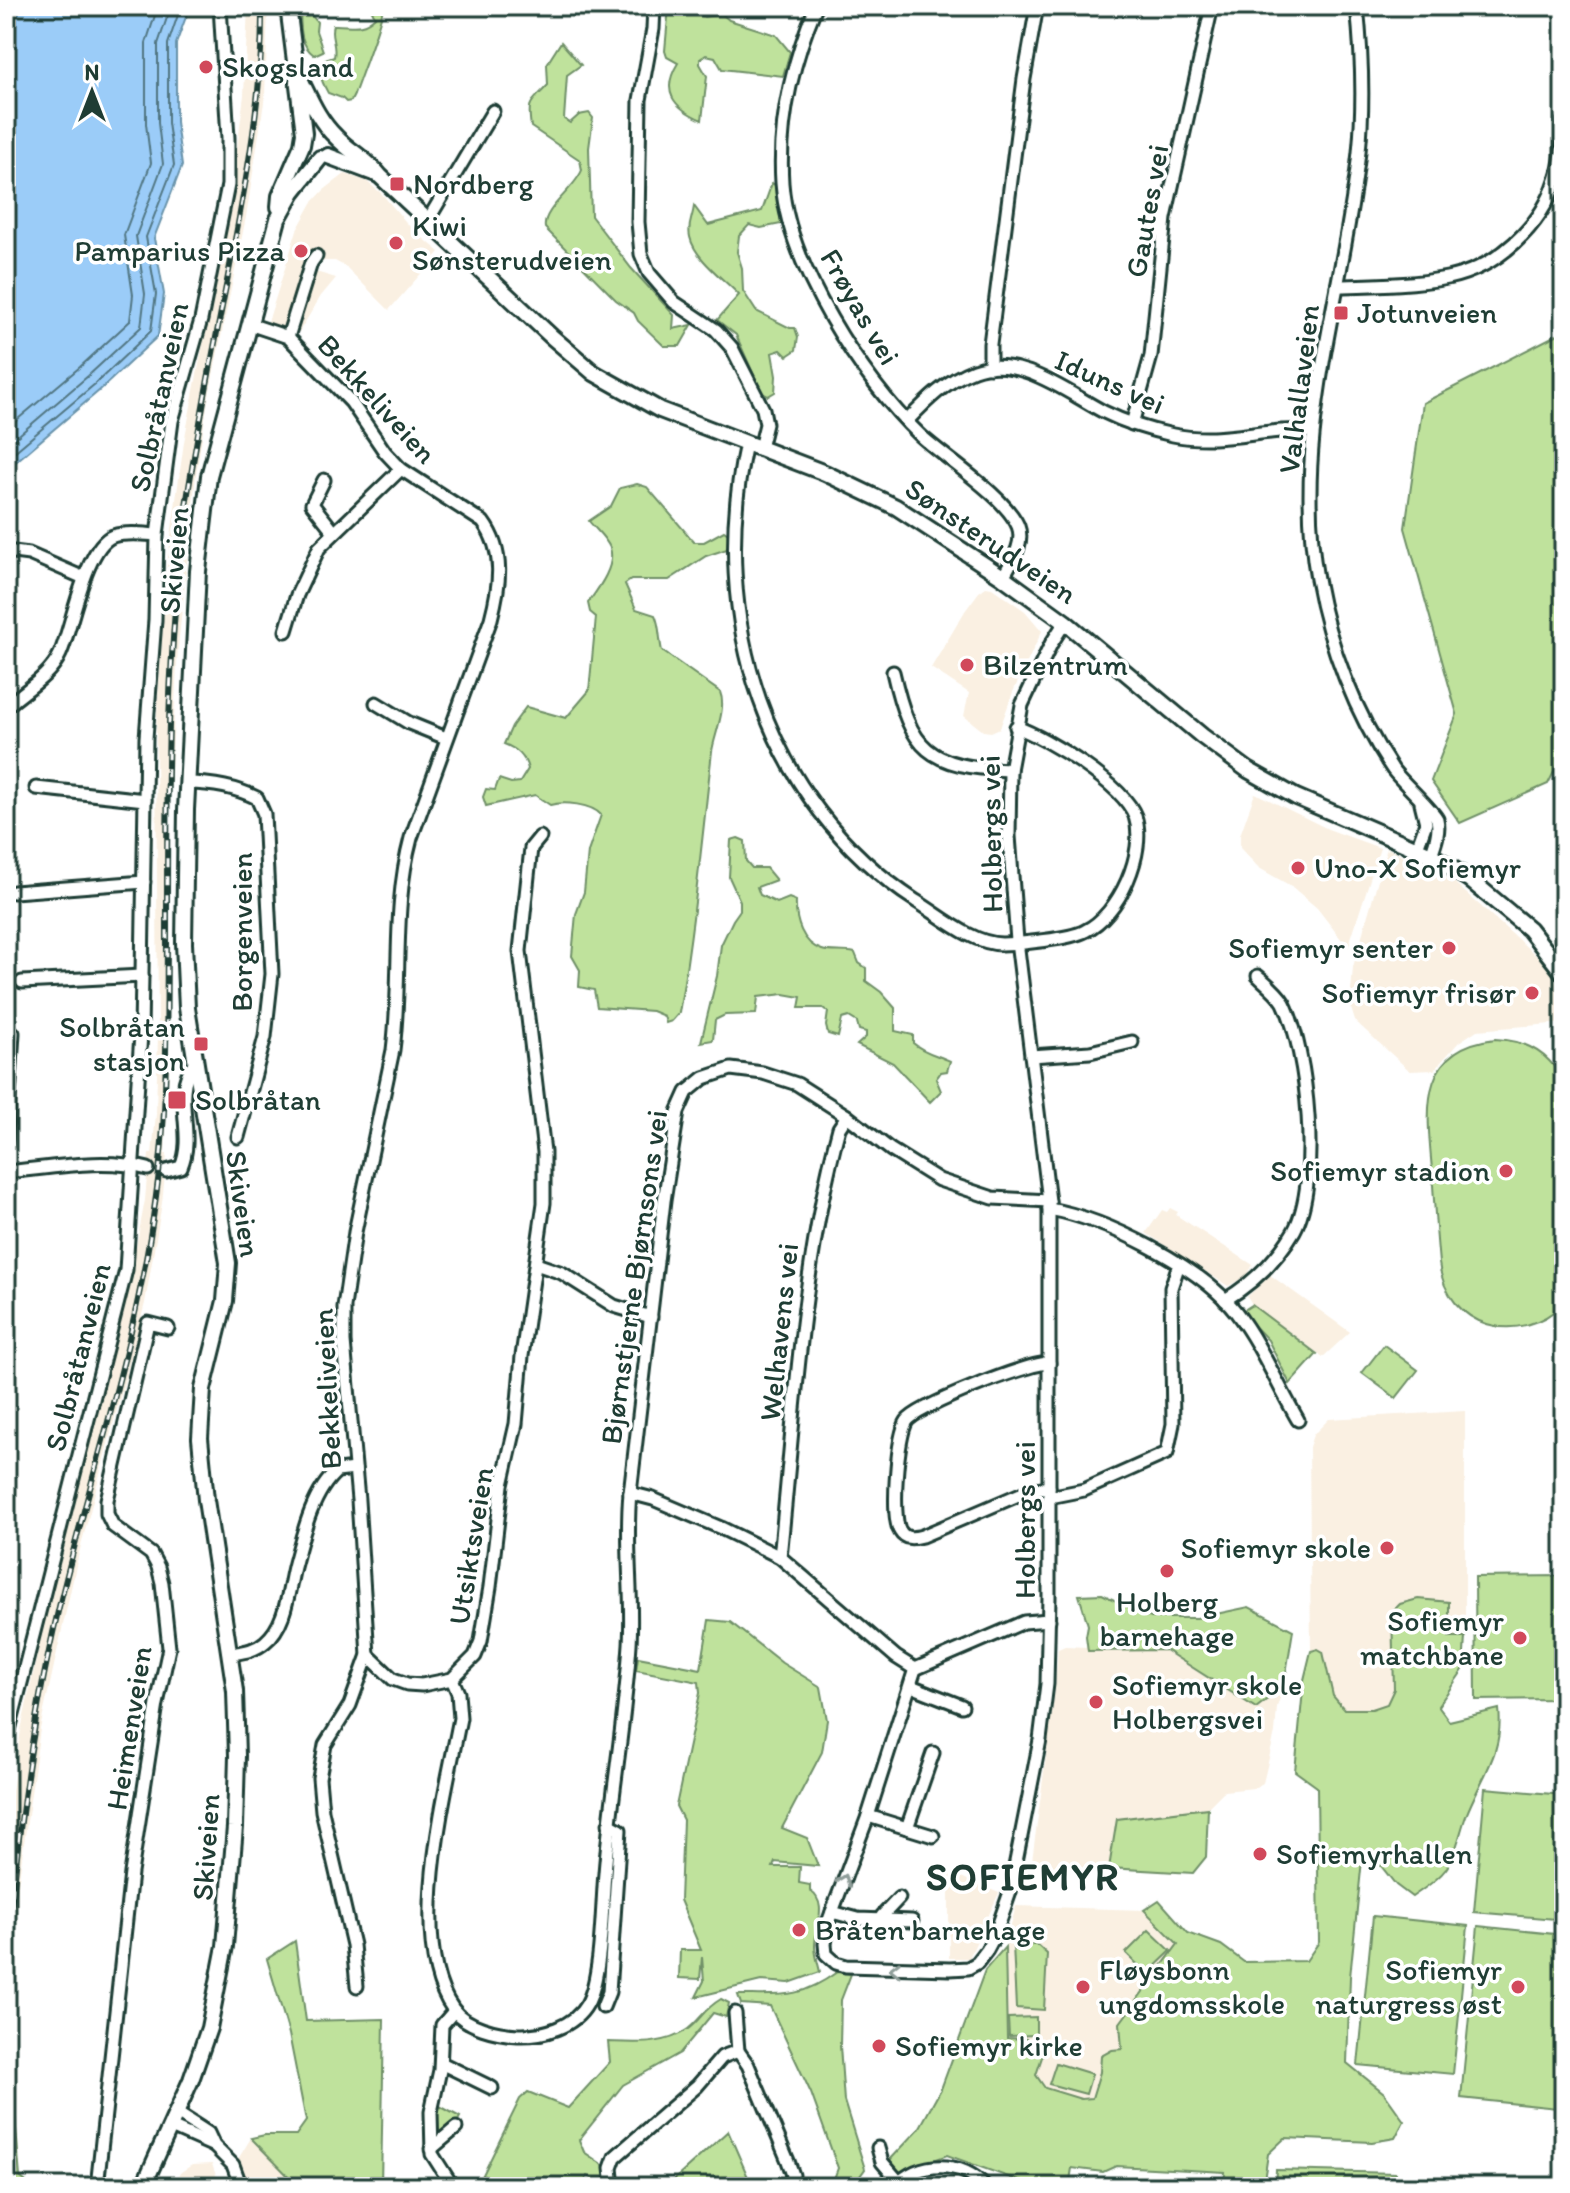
<svg xmlns="http://www.w3.org/2000/svg" width="1570" height="2193" font-family="Itim,sans-serif">
<rect width="100%" height="100%" fill="#fff"/>
<filter id="ink" filterUnits="userSpaceOnUse"><feTurbulence type="fractalNoise" baseFrequency=".0125" numOctaves="2"/><feDisplacementMap in="SourceGraphic" scale="16" xChannelSelector="R" yChannelSelector="G"/><feConvolveMatrix kernelMatrix="1 2 1 2 8 2 1 2 1" color-interpolation-filters="sRGB"/></filter>
<g filter="url(#ink)">
<g fill="#faf0e2">
<path d="M248,6H268L265,96L246,217L208,400L196,474L178,647L170,792L169,1071L165,1154H167L162,1203L145,1303L78,1557L40,1729L18,1886L6,2135V1837L12,1791L21,1730L59,1553L126,1301L145,1200L149,1154H152L156,1114L158,1034L156,732L166,572L184,442L229,210L244,95Z"/>
<path d="M345,174L366,181L381,193L411,228L440,252L389,310L346,267L335,261H324L319,263L316,272L336,278L321,296L299,332L268,322L297,230L312,203L324,190Z"/>
<path d="M986,587L992,588L1025,611L1042,631L1013,692L1000,728L991,732L983,731L964,716L969,693L931,668L965,611L979,592Z"/>
<path d="M1255,793L1328,829L1380,848L1348,948L1317,908L1291,886L1259,868L1240,848V835Z"/>
<path d="M1387,848L1448,877L1540,959L1554,977L1564,1000V1023L1477,1030L1459,1042L1434,1070L1410,1071L1355,1021L1350,1005L1353,967Z"/>
<path d="M1170,1208L1178,1212L1176,1215L1253,1265L1246,1276L1228,1286L1146,1233L1162,1210L1167,1212Z"/>
<path d="M1270,1275L1350,1332L1323,1357L1252,1305L1247,1297Z"/>
<path d="M1465,1411V1637H1449L1392,1613L1394,1689L1388,1704L1372,1709H1344L1333,1696L1318,1649L1311,1651L1309,1447L1313,1435L1329,1419Z"/>
<path d="M1102,1594L1151,1618H1197L1249,1607L1293,1630L1284,1686L1277,1707L1275,1733L1263,1783L1254,1788L1224,1791L1208,1807L1206,1857L1193,1873L1109,1868H1031L1055,1690L1058,1649L1065,1646L1086,1647L1088,1625L1079,1595Z"/>
<path d="M949,1872L999,1893L969,1958H949Z"/>
<path d="M1016,1906L1144,1910L1178,1944L1120,2023L1122,2050L1101,2056L1100,2072L1092,2098L1081,2099L1045,2088L1007,2038L1005,1947Z"/>
<path d="M251,2138L296,2182L299,2187H221Z"/>
<path d="M212,2164L220,2187H168L181,2172L192,2165Z"/>
</g>
<g fill="#bfe29c" stroke="#6f9068" stroke-width="2">
<path d="M300,6H311L310,13L317,22L316,31L323,51L314,55C298,43 301,25 300,6Z"/>
<path d="M370,6H383C384,16 359,80 354,95L351,101L346,102L342,98L328,93C320,78 318,75 325,60L334,57C337,45 329,36 333,25C349,24 361,31 375,17Z"/>
<path d="M669,6H685L704,17L722,14L729,20L776,35L790,52L783,76L722,69L715,57L706,55L700,59V64L707,76L702,120C674,108 660,92 678,63L667,57L665,51Z"/>
<path d="M561,42L581,65L567,75L564,119L570,123L579,115L589,113L593,118L589,148L591,216L631,268L674,315L673,329L692,325L680,346H664L638,321L634,313L616,300L545,228C542,209 575,189 582,170L580,160L531,127C527,99 531,104 548,85L547,64Z"/>
<path d="M772,183L776,186L781,224L761,228L749,225L739,236L737,252L742,268L743,291L756,311L790,328H795L798,337L796,350L787,356L781,350L772,353L776,376L775,392L768,396L762,393L736,335L717,320L739,295C724,279 695,259 690,237C687,225 693,217 694,206L708,225L762,211Z"/>
<path d="M1564,331V752L1548,784L1460,823L1431,781L1457,714L1405,528L1423,403Z"/>
<path d="M637,484L647,487L694,542H704L724,531L728,534L730,542L727,549L706,556L669,580H631L625,584L636,609L655,615C660,625 659,639 662,651L720,692C727,708 715,733 712,751C702,839 694,926 679,1013L672,1021L666,1023L664,1016L652,1011L597,1007L594,990L579,987L580,970L572,956L576,914L584,892L588,852L601,815C592,804 563,801 550,805L535,795L486,806L483,797L486,789L495,790L499,779L511,783L520,782L528,769C525,756 517,749 504,744L512,726L526,707L566,718L589,691L596,617L590,612L588,603C598,589 616,566 610,548C606,538 596,530 589,521L611,506L620,488Z"/>
<path d="M738,838L745,841L746,861L752,868H766L776,880L757,887L760,895L777,903L789,898L796,901C795,920 802,944 822,950C832,953 843,950 855,953L859,963L866,968V981L881,992L895,1008V1031L913,1035V1043C924,1053 938,1055 950,1061L947,1071L941,1072L936,1079L941,1091L930,1102L893,1063L857,1045L866,1037V1032L859,1030L857,1022L849,1017L842,1019L838,1037L828,1034L826,1026L828,1012L823,1008H799L801,997L784,994L758,997L756,1014L725,1015L715,1020L713,1040L701,1042L717,976L721,945L733,920L740,910V901L729,877L731,840Z"/>
<path d="M1495,1039C1527,1040 1550,1054 1564,1082V1303C1519,1348 1447,1328 1439,1263C1436,1232 1434,1201 1432,1170C1427,1111 1417,1048 1495,1039Z"/>
<path d="M1252,1305L1317,1354L1290,1384L1268,1340L1241,1312Z"/>
<path d="M1384,1345L1418,1370L1396,1398L1362,1373Z"/>
<path d="M1564,1576V1699L1476,1700L1475,1577Z"/>
<path d="M1102,1594L1151,1618H1197L1249,1607L1293,1630L1284,1686L1256,1708L1165,1650L1088,1651L1086,1636L1088,1625L1079,1595Z"/>
<path d="M1418,1599L1449,1602V1637H1465L1463,1670L1438,1706L1449,1721L1499,1709C1504,1753 1481,1777 1466,1816C1460,1832 1456,1855 1446,1869C1437,1881 1423,1889 1412,1897L1396,1885L1374,1857L1362,1860L1350,1977L1347,2063L1384,2093L1404,2121L1395,2138L1372,2142L1285,2138L1268,2154L1263,2187H1224L1225,2172L1116,2166L1103,2172L1072,2168L1069,2187H1029L1028,2184L947,2155L900,2173L888,2162L919,2129L941,2089L985,1970L1005,1947L1007,2038L1026,2039L1043,2054L1036,2075L1045,2088L1081,2099L1092,2098L1100,2072L1101,2056L1112,2050L1122,2049L1120,2023L1178,1944L1144,1910L1159,1900L1188,1933L1221,1945L1244,1962L1306,1961L1319,1942L1317,1787L1295,1771L1304,1680L1311,1651L1318,1649L1323,1652L1333,1696L1344,1709H1372L1387,1704L1394,1689L1392,1612L1400,1604Z"/>
<path d="M709,1620L730,1622L782,1663L821,1687L827,1720L822,1752L782,1828L807,1838L818,1866L775,1862L773,1867H800L799,1883L810,1885V1891C829,1903 815,1927 815,1946C815,1954 818,1963 820,1972L789,1983L761,1981L696,1997L704,1981L702,1957L700,1979L679,1978L680,1950H701L680,1900L683,1820L676,1806L700,1693L699,1682L636,1670L638,1657L701,1669Z"/>
<path d="M1485,1788L1564,1795L1555,1919L1474,1912Z"/>
<path d="M1208,1808L1206,1857L1193,1873L1109,1868L1117,1819Z"/>
<path d="M1373,1916L1468,1926L1453,2074L1358,2065Z"/>
<path d="M1478,1926L1564,1935V2039L1557,2108L1461,2098Z"/>
<path d="M1149,1930L1171,1951L1147,1974L1126,1953Z"/>
<path d="M295,1941L306,2021L384,2019L381,2187H299L251,2138L265,2135H296L306,2121L289,2034L267,1959Z"/>
<path d="M1013,1944L1037,1945L1047,1954L1044,2010L1016,2008Z"/>
<path d="M837,1972L851,1974L841,2000L840,2046L844,2101L865,2169L852,2187H831L838,2168L811,2093L770,2006L741,2004L738,1995C782,1995 800,1999 837,1972Z"/>
<path d="M721,1999L729,2003L726,2017L713,2013L680,2053L623,2085L579,2140L584,2152L606,2167L605,2181L602,2184L588,2176L580,2187H477L520,2099L528,2092L568,2108L610,2062L608,2042C635,2043 665,2046 688,2029C701,2019 704,2009 721,1999Z"/>
<path d="M1036,2017V2035L1009,2036L1008,2018Z"/>
<path d="M1056,2063L1092,2074L1086,2094L1049,2084Z"/>
<path d="M434,2103L460,2117L455,2126L435,2143Z"/>
<path d="M15,2116L20,2177L32,2187H6Z"/>
<path d="M728,2131L748,2177L739,2187H681L675,2179Z"/>
<path d="M1276,2170L1396,2173V2187H1275Z"/>
</g>
<path fill="#9bccf8" stroke="#6993aa" stroke-width="2" d="M6,6H190L176,44V122L182,166L154,238L164,294L158,336L100,390L6,470Z"/>
<g fill="none" stroke-linecap="round" stroke-linejoin="round">
<g stroke="#517682" stroke-width="2">
<path d="M6,429L80,367L130,321L133,295L124,235L151,163L146,124V43L158,6"/>
<path d="M6,446L88,376L141,327L145,294L136,236L163,164L158,123V44L171,6"/>
<path d="M6,459L95,384L151,331L156,294L146,237L174,165L168,123V44L181,6"/>
</g>
<defs>
<g id="minor">
<path d="M654,6L653,29L640,100L638,222L641,254L649,273L674,302L716,330L732,348L763,409L766,424L760,448"/>
<path d="M816,6C792,63 778,121 782,183C788,265 862,380 920,435C946,459 1005,496 1018,526C1025,544 1011,562 1003,577"/>
<path d="M1357,6C1362,54 1364,103 1359,152C1344,294 1291,435 1317,579C1329,646 1355,713 1393,770C1402,782 1434,811 1437,819C1440,831 1435,844 1431,855"/>
<path d="M428,220L493,111"/>
<path d="M1337,286C1373,285 1412,285 1447,278C1497,268 1541,227 1556,180C1563,160 1563,140 1564,119"/>
<path d="M249,324L288,337L351,402L385,452L401,469L483,522C505,552 500,585 491,619L411,838C392,909 402,979 393,1050L355,1232L344,1307V1342L358,1500L368,1655L350,1705L325,1745L319,1778L322,1811L353,1945L357,1986"/>
<path d="M288,337L311,263L316,256"/>
<path d="M990,367V344L1024,79L1037,6"/>
<path d="M907,421C926,401 947,380 974,370C1019,354 1066,392 1104,412C1126,423 1149,430 1173,435C1224,445 1264,427 1313,431"/>
<path d="M1132,424L1151,356L1165,218L1212,6"/>
<path d="M746,443C708,616 764,802 916,901C941,916 972,944 1002,944C1020,944 1070,939 1085,931C1119,915 1147,852 1135,816C1123,784 1047,738 1016,727"/>
<path d="M324,480L312,504L334,532"/>
<path d="M6,551L29,554L84,578"/>
<path d="M286,631L297,595L319,548L401,469"/>
<path d="M893,672C911,751 928,767 1010,770"/>
<path d="M6,702H12C29,688 51,674 60,654C72,628 85,546 113,536C126,532 143,534 157,535"/>
<path d="M376,703L409,723L446,738"/>
<path d="M187,783C211,783 235,787 257,798L264,814L272,974L265,1037L238,1137"/>
<path d="M36,788L145,800"/>
<path d="M1417,848L1426,823L1421,803"/>
<path d="M14,892L144,882"/>
<path d="M22,982L142,976"/>
<path d="M6,1028L13,1033L6,1147"/>
<path d="M1031,1056L1090,1052L1132,1042"/>
<path d="M166,1171L181,1167C196,1133 171,1094 194,1063"/>
<path d="M6,1172C51,1168 104,1157 148,1169"/>
<path d="M1049,1209C1106,1219 1200,1266 1236,1312C1261,1345 1277,1384 1298,1420"/>
<path d="M536,1264L562,1273L614,1306L651,1317"/>
<path d="M1225,1300C1253,1283 1277,1260 1294,1231C1321,1182 1308,1052 1284,1003C1278,993 1267,984 1258,976"/>
<path d="M1049,1363C1028,1363 918,1406 907,1421C897,1435 891,1518 900,1531C905,1540 914,1538 922,1536L1030,1490L1049,1487"/>
<path d="M630,1493L653,1499L721,1528L780,1557L896,1657L915,1669L1024,1622L1049,1620"/>
<path d="M1049,1497L1084,1490L1167,1453L1173,1424L1171,1288L1179,1264"/>
<path d="M780,1557C795,1413 801,1269 839,1128L847,1116"/>
<path d="M230,1654C243,1652 255,1651 265,1642C286,1625 288,1592 294,1567C302,1537 312,1492 337,1471L355,1469"/>
<path d="M368,1655L393,1679L407,1684L422,1685L452,1679L475,1656L481,1641L490,1587L502,1485L516,1424L522,1356L544,1203V1152L520,951L531,848L540,837"/>
<path d="M915,1669L868,1816L829,1920L825,1944L826,1954L836,1963L846,1966L950,1969L968,1968L977,1963L987,1950L995,1935L1010,1892L1040,1740L1047,1684L1049,1597V1201L1017,941L1009,836L1010,770L1022,705L1051,644L1065,622"/>
<path d="M452,1679L458,1693L460,1718C446,1792 406,1943 453,2009C466,2027 497,2034 518,2035C543,2036 574,2027 587,2004C602,1978 602,1905 605,1873C611,1797 625,1721 630,1644C633,1594 625,1544 630,1493L664,1201L678,1112L687,1092L704,1078L731,1069L763,1073L797,1084L847,1116L891,1150L939,1180L993,1198L1049,1201"/>
<path d="M911,1686L962,1706"/>
<path d="M6,1742L126,1270L141,1033L146,738L155,620L157,535L172,421L201,320L228,185V138L220,6"/>
<path d="M868,1816L933,1836"/>
<path d="M907,1828L933,1753"/>
<path d="M832,1912L858,1919L912,1921"/>
<path d="M882,1919V1916L899,1898"/>
<path d="M603,2007L609,1992L620,1830L609,1824"/>
<path d="M735,2013L738,2051"/>
<path d="M441,2063L492,2088"/>
<path d="M177,2113L208,2133L214,2146L233,2165L241,2187"/>
<path d="M171,2127L214,2146"/>
<path d="M878,2148L882,2162L899,2182"/>
<path d="M431,2149L456,2128"/>
<path d="M97,2187L131,1873L157,1704L169,1648L162,1583L158,1567L151,1554L113,1526L107,1514V1500L148,1323L168,1328"/>
<path d="M453,2187L432,2154L431,2112L440,2070L442,2025L454,2011"/>
<path d="M613,2187L611,2168L615,2157L697,2086L722,2057L738,2051L748,2065L788,2161L793,2175L790,2187"/>
<path d="M894,2187C920,2160 961,2160 986,2187"/>
</g>
<g id="major">
<path d="M296,71C308,94 317,119 336,137C350,152 367,159 380,176L552,337L594,373L660,410L825,473L896,507L1003,577L1065,622L1202,736L1248,770L1296,797L1431,855L1469,879L1529,929L1564,974"/>
<path d="M328,156L376,174"/>
<path d="M279,207L280,196L302,145L304,133L288,6"/>
<path d="M143,2187L191,2080L209,2028L225,1946L235,1827L237,1756L235,1691L206,1500L200,1438L203,1389L225,1301L228,1263L187,1008L184,943L186,810L198,571L209,476L278,219L293,192L320,158"/>
</g>
</defs>
<use href="#minor" stroke="#1f3d34" stroke-width="17"/>
<use href="#major" stroke="#1f3d34" stroke-width="20"/>
<use href="#minor" stroke="#fff" stroke-width="11"/>
<use href="#major" stroke="#fff" stroke-width="14"/>
<defs>
<path id="rail" d="M6,1985C14,1858 29,1731 59,1607C92,1470 138,1336 156,1196C168,1113 166,1029 167,945C167,800 166,656 185,513C198,423 217,334 234,245C249,166 263,87 262,6"/>
</defs>
<use href="#rail" stroke="#1f3d34" stroke-width="6"/>
<use href="#rail" stroke="#fff" stroke-width="3" stroke-dasharray="9" stroke-linecap="butt"/>
</g>
<defs><path id="oneway-chevron" d="M-2-3.5L2.5 0L-2 3.5" fill="none" stroke-width="1.6" stroke-linecap="round" stroke-linejoin="round" transform="scale(2)"/></defs>
<g stroke="#8f9e9a">
<use href="#oneway-chevron" transform="translate(844 1880) rotate(-70)"/>
<use href="#oneway-chevron" transform="translate(895 1969) rotate(-179)"/>
</g>
</g>
<g fill="#d1495b" stroke="#fff" stroke-width="3">
<circle cx="206" cy="67" r="8"/>
<rect x="389" y="176" width="16" height="16" rx="4"/>
<circle cx="396" cy="243" r="8"/>
<circle cx="301" cy="251" r="8"/>
<rect x="1333" y="305" width="16" height="16" rx="4"/>
<circle cx="967" cy="665" r="8"/>
<circle cx="1298" cy="868" r="8"/>
<circle cx="1449" cy="948" r="8"/>
<circle cx="1532" cy="993" r="8"/>
<rect x="193" y="1036" width="16" height="16" rx="4"/>
<rect x="167" y="1090" width="20" height="20" rx="4"/>
<circle cx="1506" cy="1171" r="8"/>
<circle cx="1387" cy="1548" r="8"/>
<circle cx="1167" cy="1571" r="8"/>
<circle cx="1520" cy="1638" r="8"/>
<circle cx="1096" cy="1702" r="8"/>
<circle cx="1260" cy="1854" r="8"/>
<circle cx="799" cy="1930" r="8"/>
<circle cx="1083" cy="1987" r="8"/>
<circle cx="1518" cy="1987" r="8"/>
<circle cx="879" cy="2046" r="8"/>
</g>
<g text-anchor="middle" stroke-width="7" stroke-linejoin="round" paint-order="stroke">
<g font-size="30" fill="#1f3d34" stroke="#fff" text-anchor="start">
<text x="222" y="77">Skogsland</text>
<text x="413" y="194">Nordberg</text>
<text x="412" y="236">Kiwi<tspan x="412" dy="34">Sønsterudveien</tspan></text>
<text x="285" y="261" text-anchor="end">Pamparius Pizza</text>
<text x="1357" y="323">Jotunveien</text>
<text x="983" y="675">Bilzentrum</text>
<text x="1314" y="878">Uno-X Sofiemyr</text>
<text x="1433" y="958" text-anchor="end">Sofiemyr senter</text>
<text x="1516" y="1003" text-anchor="end">Sofiemyr frisør</text>
<text x="185" y="1037" text-anchor="end">Solbråtan<tspan x="185" dy="34">stasjon</tspan></text>
<text x="195" y="1110">Solbråtan</text>
<text x="1490" y="1181" text-anchor="end">Sofiemyr stadion</text>
<text x="1371" y="1558" text-anchor="end">Sofiemyr skole</text>
<text x="1167" y="1612" text-anchor="middle">Holberg<tspan x="1167" dy="34">barnehage</tspan></text>
<text x="1504" y="1631" text-anchor="end">Sofiemyr<tspan x="1504" dy="34">matchbane</tspan></text>
<text x="1112" y="1695">Sofiemyr skole<tspan x="1112" dy="34">Holbergsvei</tspan></text>
<text x="1276" y="1864">Sofiemyrhallen</text>
<text x="815" y="1940">Bråten barnehage</text>
<text x="1099" y="1980">Fløysbonn<tspan x="1099" dy="34">ungdomsskole</tspan></text>
<text x="1502" y="1980" text-anchor="end">Sofiemyr<tspan x="1502" dy="34">naturgress øst</tspan></text>
<text x="895" y="2056">Sofiemyr kirke</text>
</g>
<g font-size="30" fill="#1f3d34" stroke="#fff">
<text transform="translate(1147 211) rotate(-80)" y="10">Gautes vei</text>
<text transform="translate(860 307) rotate(60)" y="10">Frøyas vei</text>
<text transform="translate(1110 382) rotate(24)" y="10">Iduns vei</text>
<text transform="translate(1299 389) rotate(-83)" y="10">Valhallaveien</text>
<text transform="translate(159 397) rotate(-78)" y="10">Solbråtanveien</text>
<text transform="translate(377 399) rotate(48)" y="10">Bekkeliveien</text>
<text transform="translate(991 541) rotate(34)" y="10">Sønsterudveien</text>
<text transform="translate(174 560) rotate(-85)" y="10">Skiveien</text>
<text transform="translate(991 834) rotate(-91)" y="10">Holbergs vei</text>
<text transform="translate(242 932) rotate(-90)" y="10">Borgenveien</text>
<text transform="translate(243 1204) rotate(82)" y="10">Skiveien</text>
<text transform="translate(634 1277) rotate(-82)" y="10">Bjørnstjerne Bjørnsons vei</text>
<text transform="translate(779 1332) rotate(-84)" y="10">Welhavens vei</text>
<text transform="translate(78 1357) rotate(-76)" y="10">Solbråtanveien</text>
<text transform="translate(327 1389) rotate(-93)" y="10">Bekkeliveien</text>
<text transform="translate(1025 1520) rotate(-90)" y="10">Holbergs vei</text>
<text transform="translate(471 1546) rotate(-81)" y="10">Utsiktsveien</text>
<text transform="translate(129 1728) rotate(-81)" y="10">Heimenveien</text>
<text transform="translate(206 1847) rotate(-86)" y="10">Skiveien</text>
</g>
<g font-size="38" font-weight="bold" letter-spacing="2" fill="#1f3d34" stroke="#fff">
<text x="1023" y="1890">SOFIEMYR</text>
</g>
</g>
<rect width="1570" height="2193" fill="none" stroke="#fff" stroke-width="32"/>
<rect x="16" y="16" width="1538" height="2161" fill="none" stroke="#1f3d34" stroke-width="3" filter="url(#ink)"/>
<g transform="translate(92 92)" stroke="#ffffff" stroke-width="6" paint-order="stroke">
<path d="M0-6L14 30L0 20L-14 30Z" fill="#1f3d34"/>
<text y="-12" font-size="22" font-weight="bold" text-anchor="middle" fill="#1f3d34">N</text>
</g>
</svg>
